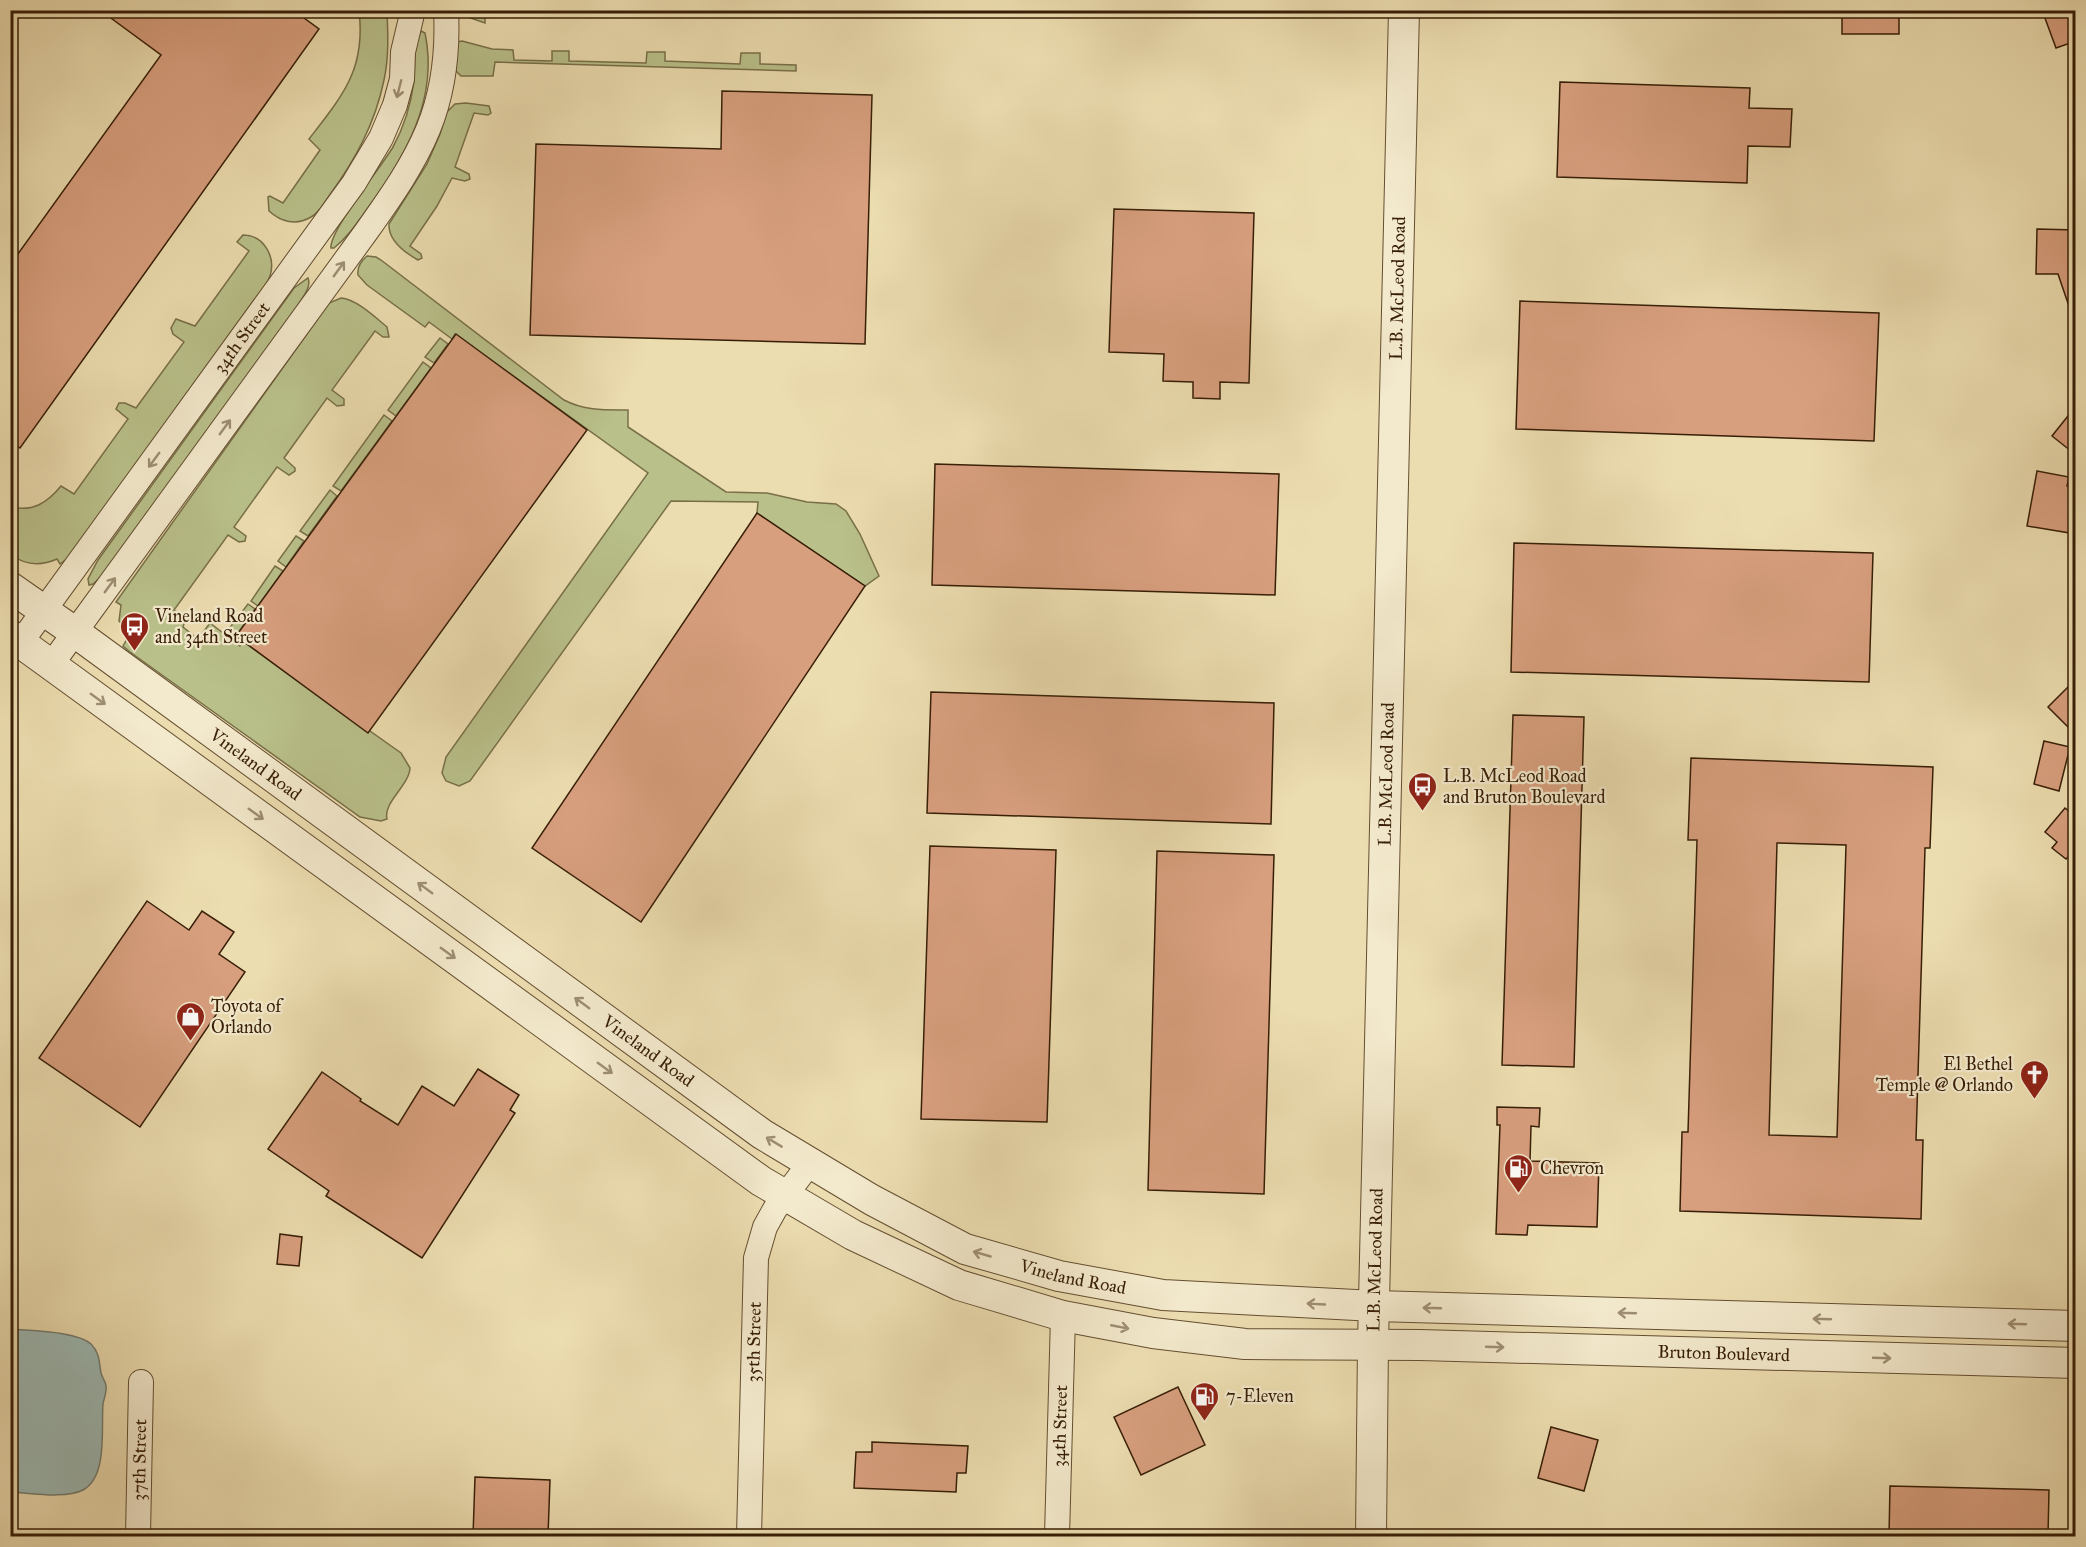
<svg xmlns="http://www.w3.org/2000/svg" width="2086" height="1547" font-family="'IM FELL Great Primer',serif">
<rect width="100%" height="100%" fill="#ecddb0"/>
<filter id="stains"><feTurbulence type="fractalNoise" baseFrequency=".00333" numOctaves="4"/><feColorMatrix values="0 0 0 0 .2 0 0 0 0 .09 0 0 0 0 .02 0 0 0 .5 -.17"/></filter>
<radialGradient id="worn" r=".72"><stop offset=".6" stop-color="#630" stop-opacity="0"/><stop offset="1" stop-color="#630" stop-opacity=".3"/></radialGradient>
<g fill="#b9c08a" stroke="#786f48" stroke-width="1.5">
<path d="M359,11H387C388,34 389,57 384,80C375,124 355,160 329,196C324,203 319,213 311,217C296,226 281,222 269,211L268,197L270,196L283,203L320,150L309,139C343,95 366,69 359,11Z"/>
<path d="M455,11H485V23L459,14Z"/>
<path d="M421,31L425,33C439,99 405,158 367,209C357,223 348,237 334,248H331C329,231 382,166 393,147C404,127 411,104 414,81C415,65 413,46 421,31Z"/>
<path d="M462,41L492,49L513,50L514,60L552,61V51H569V61L646,63L647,52H665V61L740,64L741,53H760V64L796,65V71L495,62L493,76H461L453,68L457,42Z"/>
<path d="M466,103L489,106L491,113L488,115L474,113L455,167L469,174L470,179L465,181L452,178L437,206L410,246L421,254L422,258L418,260C404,252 388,240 389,224L427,164L440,134L447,112L455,104Z"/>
<path d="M243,235C264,235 276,257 270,276C267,285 260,293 254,300L68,558L60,564L57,559C41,566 25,565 11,555V507C33,512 47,503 61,486L74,494L128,419L116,409L119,403H125L136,408L184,342L173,334L171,328L176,319L195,326L249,251L237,242Z"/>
<path d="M367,256L376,257L381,260L564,400C585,411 605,410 628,410V427L726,492L767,493L807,502L836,504L846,511L860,534L879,576L865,586L757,513L758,502L671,501L470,781L459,786L446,781L442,773L446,757L648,473L455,334L452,339L429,322L425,327L367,285L358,275C357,267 361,261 367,256Z"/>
<path d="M308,278C312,288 301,299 296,308L104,574L93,584L89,585L88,579L98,560L294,288Z"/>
<path d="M341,298C356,299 375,317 387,327L389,337H383L375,331L332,390L344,399V405L337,406L327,398L284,458L295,468V471L289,475L277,467L234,527L246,536L245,541L239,542L228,535L174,610L186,618L183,627L198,639L210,623L240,646L243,641L401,753L410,768C409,786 383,802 387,819L381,821L360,817L130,652L123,646L127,639L123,633L125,627L119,621L121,605L116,602L329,303Z"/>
<path d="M440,338L448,344L434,363L425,357Z"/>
<path d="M423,362L431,368L396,416L388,410Z"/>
<path d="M384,415L392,421L341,491L333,486Z"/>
<path d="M330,490L337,496L308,536L300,531Z"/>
<path d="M296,536L304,541L286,567L278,561Z"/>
<path d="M275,566L283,571L258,606L251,601Z"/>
<path d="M248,604L255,609L236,636L228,630Z"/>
</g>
<path fill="#9cbab5" stroke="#747c6f" stroke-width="1.5" d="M11,1329C30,1331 77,1331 91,1344C100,1353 99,1363 101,1373C102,1378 106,1382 106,1386C107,1392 104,1398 103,1404C101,1427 108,1477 83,1490C66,1499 31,1493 11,1492Z"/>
<g fill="#d89f7e" stroke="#371e06" stroke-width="1.5" fill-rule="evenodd">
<path d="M100,10H293L319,29L20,448L10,441V265L161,55Z"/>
<rect x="1842" y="10" width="57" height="24"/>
<path d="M2042,10H2076V41L2056,48Z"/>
<path d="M1560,82L1750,88L1749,108L1792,109L1790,147L1748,146L1747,183L1557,177Z"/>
<path d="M722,91L872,95L865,344L530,335L536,144L721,149Z"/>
<path d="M1114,209L1254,213L1249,383L1220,382V399L1193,398V382L1163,381L1164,354L1109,352Z"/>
<path d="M2037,229L2076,230V317L2073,318L2058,274H2036Z"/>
<path d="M1520,301L1879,313L1874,441L1516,429Z"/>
<path d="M456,334L587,430L368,733L236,636Z"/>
<path d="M2076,406V455L2052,436Z"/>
<path d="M935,464L1279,474L1275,595L932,585Z"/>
<path d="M2037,471L2069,477L2067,486L2076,488V534L2027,526Z"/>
<path d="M757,513L865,586L641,922L532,848Z"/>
<path d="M1514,543L1873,553L1869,682L1511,672Z"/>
<path d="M2076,679V735L2048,707Z"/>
<path d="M931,692L1274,703L1271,824L927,813Z"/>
<path d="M1513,715L1584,717L1574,1067L1502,1065Z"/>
<path d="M2044,741L2070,747L2059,791L2034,784Z"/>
<path d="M1691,758L1933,767L1930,848H1925L1916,1140H1923L1921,1219L1680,1211L1682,1132H1688L1697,840H1688ZM1777,843L1846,845L1837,1137L1769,1135Z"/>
<path d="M2065,808L2076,817V849L2066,859L2052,848L2057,842L2045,832Z"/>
<path d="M930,846L1056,850L1047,1122L921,1119Z"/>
<path d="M1157,851L1274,855L1264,1194L1148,1190Z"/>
<path d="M147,901L189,930L202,911L234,932L219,954L245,972L140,1127L39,1058Z"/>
<path d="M478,1069L519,1095L510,1110L515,1113L422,1258L326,1196L329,1191L268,1149L322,1072L361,1099L360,1101L398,1125L422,1086L454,1106Z"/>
<path d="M1497,1107L1540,1108L1539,1127L1531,1126L1530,1161L1599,1163L1597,1227L1528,1225L1527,1235L1496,1234L1500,1125H1497Z"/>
<path d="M280,1234L302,1237L299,1266L277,1264Z"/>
<path d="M1178,1387L1205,1445L1141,1475L1114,1417Z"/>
<path d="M1551,1427L1598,1440L1584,1491L1538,1478Z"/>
<path d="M872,1442L968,1446L966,1473H957L956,1492L854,1488L856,1452H872Z"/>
<path d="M475,1477L550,1480L548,1536H473Z"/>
<path d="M1890,1486L2049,1490L2048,1536H1889Z"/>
</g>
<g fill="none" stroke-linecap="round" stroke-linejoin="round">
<defs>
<g id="minor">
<path id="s1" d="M21,642L354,183L381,138L395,105L402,79L403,52L413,10"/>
<path d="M51,665L366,232C420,156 451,108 446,10"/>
<path id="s2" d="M138,1536L141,1382"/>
<path id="s3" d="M749,1536L756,1258L765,1227L775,1209L810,1163"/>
<path id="s4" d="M1057,1536L1063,1316"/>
</g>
<g id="tertiary">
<path id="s5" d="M10,587L76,633L762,1134L872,1200L965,1249L1059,1276L1163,1295L1375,1306L2076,1326"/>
<path id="s6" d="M10,635L761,1181L853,1235L959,1285L1063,1316L1153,1333L1245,1344L1420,1345L2076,1363"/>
<path id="s7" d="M1371,1536L1373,1344L1404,10"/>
</g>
</defs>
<use href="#minor" stroke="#644e30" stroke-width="26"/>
<use href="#tertiary" stroke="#644e30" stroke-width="32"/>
<use href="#minor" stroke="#f3e9cc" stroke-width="24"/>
<use href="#tertiary" stroke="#f3e9cc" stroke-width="30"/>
</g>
<defs><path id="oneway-shaft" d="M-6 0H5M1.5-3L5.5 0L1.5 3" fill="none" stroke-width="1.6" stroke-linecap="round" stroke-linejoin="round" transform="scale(1.5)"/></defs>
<g stroke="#9e8e73">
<use href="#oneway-shaft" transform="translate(399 89) rotate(104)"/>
<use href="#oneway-shaft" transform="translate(339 269) rotate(-54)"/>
<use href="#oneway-shaft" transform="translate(225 427) rotate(-54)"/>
<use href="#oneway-shaft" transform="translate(154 460) rotate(126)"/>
<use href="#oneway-shaft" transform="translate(110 585) rotate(-54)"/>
<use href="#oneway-shaft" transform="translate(98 699) rotate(36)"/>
<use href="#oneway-shaft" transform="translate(256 814) rotate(36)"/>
<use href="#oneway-shaft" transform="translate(425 888) rotate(-144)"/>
<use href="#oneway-shaft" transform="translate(448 953) rotate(36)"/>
<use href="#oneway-shaft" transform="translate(582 1003) rotate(-144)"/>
<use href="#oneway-shaft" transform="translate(605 1068) rotate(36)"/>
<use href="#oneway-shaft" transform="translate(774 1142) rotate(-149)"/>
<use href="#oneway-shaft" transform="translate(982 1254) rotate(-164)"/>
<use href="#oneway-shaft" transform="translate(1316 1304) rotate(-177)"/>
<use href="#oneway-shaft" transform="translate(1432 1308) rotate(-178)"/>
<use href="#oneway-shaft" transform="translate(1627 1313) rotate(-178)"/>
<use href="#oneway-shaft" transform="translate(1822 1319) rotate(-178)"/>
<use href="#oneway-shaft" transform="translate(2017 1324) rotate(-178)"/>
<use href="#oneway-shaft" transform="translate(1120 1327) rotate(11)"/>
<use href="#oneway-shaft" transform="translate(1495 1347) rotate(2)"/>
<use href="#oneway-shaft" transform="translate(1882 1358) rotate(2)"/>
</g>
<defs>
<symbol id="bus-pin" viewBox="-11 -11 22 30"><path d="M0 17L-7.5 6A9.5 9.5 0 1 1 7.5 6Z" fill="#8f2418" stroke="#f3e9cc"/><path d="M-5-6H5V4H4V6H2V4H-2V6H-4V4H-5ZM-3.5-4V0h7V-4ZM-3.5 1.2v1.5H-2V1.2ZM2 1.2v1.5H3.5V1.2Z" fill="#fff"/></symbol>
<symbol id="shop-pin" viewBox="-11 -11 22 30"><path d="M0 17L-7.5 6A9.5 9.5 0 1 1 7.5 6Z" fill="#8f2418" stroke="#f3e9cc"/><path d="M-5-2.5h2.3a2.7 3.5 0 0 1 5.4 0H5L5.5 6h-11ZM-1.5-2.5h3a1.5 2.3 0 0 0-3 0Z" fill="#fff"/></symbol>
<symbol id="church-pin" viewBox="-11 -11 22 30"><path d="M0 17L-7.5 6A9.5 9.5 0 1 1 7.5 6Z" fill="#8f2418" stroke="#f3e9cc"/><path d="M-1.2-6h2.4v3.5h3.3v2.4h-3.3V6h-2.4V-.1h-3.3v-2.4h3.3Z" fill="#fff"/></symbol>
<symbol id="fuel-pin" viewBox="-11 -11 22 30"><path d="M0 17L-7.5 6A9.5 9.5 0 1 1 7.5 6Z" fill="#8f2418" stroke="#f3e9cc"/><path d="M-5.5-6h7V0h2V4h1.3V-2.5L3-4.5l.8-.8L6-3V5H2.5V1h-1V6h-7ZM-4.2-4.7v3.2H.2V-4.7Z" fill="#fff"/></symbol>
</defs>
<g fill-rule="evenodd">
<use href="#bus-pin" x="118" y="610" width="33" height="45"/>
<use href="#bus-pin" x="1406" y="770" width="33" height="45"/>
<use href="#shop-pin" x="174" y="1000" width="33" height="45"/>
<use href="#church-pin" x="2018" y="1058" width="33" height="45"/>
<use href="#fuel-pin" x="1502" y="1152" width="33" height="45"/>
<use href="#fuel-pin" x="1188" y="1380" width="33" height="45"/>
</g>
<g text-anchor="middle" stroke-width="4.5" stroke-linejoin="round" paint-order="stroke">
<g font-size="18" fill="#371e06" stroke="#f3e9cc">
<text dy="6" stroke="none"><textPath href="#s7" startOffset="1248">L.B. McLeod Road</textPath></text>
<text dy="6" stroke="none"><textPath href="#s1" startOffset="376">34th Street</textPath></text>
<text dy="6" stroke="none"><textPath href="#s5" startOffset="303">Vineland Road</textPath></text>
<text dy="6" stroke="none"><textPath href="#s7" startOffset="762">L.B. McLeod Road</textPath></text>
<text dy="6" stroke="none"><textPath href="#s5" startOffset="789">Vineland Road</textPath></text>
<text dy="6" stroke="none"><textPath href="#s7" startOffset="276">L.B. McLeod Road</textPath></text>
<text dy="6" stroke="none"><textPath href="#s5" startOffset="1275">Vineland Road</textPath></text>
<text dy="6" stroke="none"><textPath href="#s3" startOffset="194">35th Street</textPath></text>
<text dy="6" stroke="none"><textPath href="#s6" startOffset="1924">Bruton Boulevard</textPath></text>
<text dy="6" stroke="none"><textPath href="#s4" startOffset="110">34th Street</textPath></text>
<text dy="6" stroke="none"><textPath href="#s2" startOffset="76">37th Street</textPath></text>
</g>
<g font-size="18" fill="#371e06" stroke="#f3e9cc" text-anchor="start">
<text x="155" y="622">Vineland Road<tspan x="155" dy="21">and 34th Street</tspan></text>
<text x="1443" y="782">L.B. McLeod Road<tspan x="1443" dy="21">and Bruton Boulevard</tspan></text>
<text x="211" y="1012">Toyota of<tspan x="211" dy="21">Orlando</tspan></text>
<text x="2013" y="1070" text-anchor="end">El Bethel<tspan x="2013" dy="21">Temple @ Orlando</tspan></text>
<text x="1540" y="1174">Chevron</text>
<text x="1226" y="1402">7-Eleven</text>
</g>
</g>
<rect width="2086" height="1547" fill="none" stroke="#ecddb0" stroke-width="36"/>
<rect x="12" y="12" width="2062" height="1523" fill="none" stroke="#371e06" stroke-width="3"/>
<rect x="18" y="18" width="2050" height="1511" fill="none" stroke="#371e06" stroke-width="1.5"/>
<rect width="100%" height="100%" filter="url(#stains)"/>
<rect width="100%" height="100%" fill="url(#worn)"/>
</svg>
